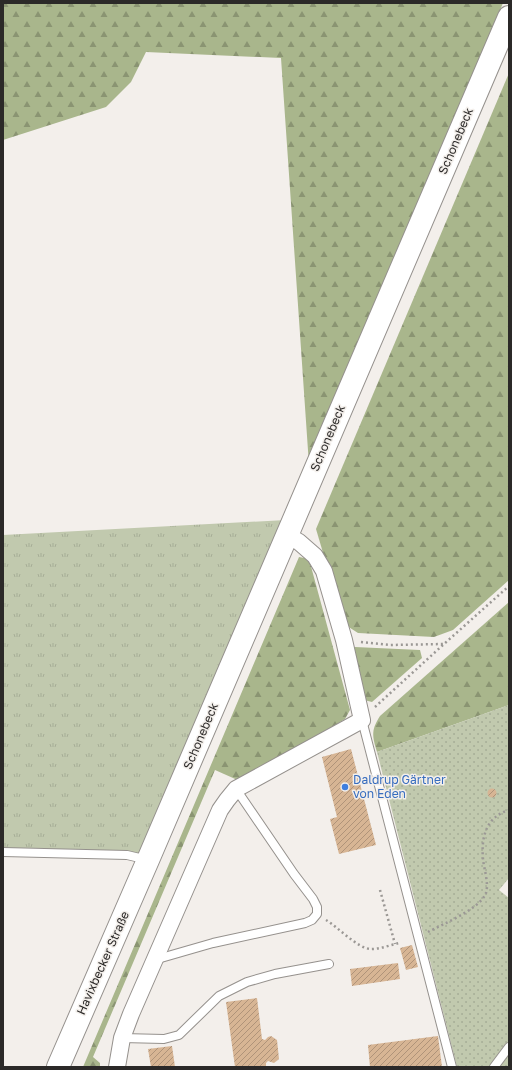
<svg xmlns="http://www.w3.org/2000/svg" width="512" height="1070" font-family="'Golos Text',sans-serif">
<defs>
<pattern id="grass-tufts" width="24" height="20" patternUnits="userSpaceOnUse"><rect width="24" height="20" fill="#c1c9ae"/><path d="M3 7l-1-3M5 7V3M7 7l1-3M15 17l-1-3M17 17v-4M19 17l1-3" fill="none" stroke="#a6ad96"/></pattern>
<pattern id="forest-firs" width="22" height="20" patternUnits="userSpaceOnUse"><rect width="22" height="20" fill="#a9b68c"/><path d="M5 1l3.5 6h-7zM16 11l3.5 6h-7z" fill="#8a9472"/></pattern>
<pattern id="park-dots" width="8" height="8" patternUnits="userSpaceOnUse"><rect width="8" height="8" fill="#c1c9ae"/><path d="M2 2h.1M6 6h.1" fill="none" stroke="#a6ad96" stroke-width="1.8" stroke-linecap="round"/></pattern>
<pattern id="building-hatch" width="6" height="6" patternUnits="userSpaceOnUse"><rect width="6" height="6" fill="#d7b594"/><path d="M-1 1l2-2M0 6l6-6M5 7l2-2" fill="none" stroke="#af9379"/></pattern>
</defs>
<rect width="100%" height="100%" fill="#f3efeb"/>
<path fill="url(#grass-tufts)" d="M286,520L144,854L3,850V535Z"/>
<g fill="url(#forest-firs)">
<path d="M3,3H503L309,465L281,58L146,52L131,82L106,107L3,140Z"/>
<path d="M509,73V580L453,630L434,637L358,633L344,624L316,529Z"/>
<path d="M299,557L309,559L350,710L345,719L242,782L215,770L93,1057L100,1063V1067H83Z"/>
<path d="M509,602V705L377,752C372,736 371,730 380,716Z"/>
<path d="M355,647L420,650L422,658L372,702L364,700L350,652Z"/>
</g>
<path fill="url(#park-dots)" d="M509,705V878L499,890L509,898V1067H457L377,752Z"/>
<g fill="url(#building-hatch)">
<path d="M351,749L376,845L339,854L330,819L337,817L322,757Z"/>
<circle cx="492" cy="793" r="4.5"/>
<path d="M412,945L418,967L406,970L400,948Z"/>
<path d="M398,963L400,979L352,986L350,969Z"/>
<path d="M257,998L262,1039L265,1040L268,1037L271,1036L277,1040L279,1059L274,1063L268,1061L266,1063V1067H235L226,1002Z"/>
<path d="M438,1036L442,1067H370L368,1045Z"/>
<path d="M172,1046L175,1067H151L148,1049Z"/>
</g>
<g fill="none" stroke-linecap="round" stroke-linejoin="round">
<defs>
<g id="lane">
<path d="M362,720L452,1067"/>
<path d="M3,852L127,855L148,860"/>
<path d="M154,960L213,943L305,923L312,920L317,914V907L313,899L294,874L236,789"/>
<path d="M122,1038L164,1039L179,1035L219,996L247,982L275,974L329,964"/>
<path d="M494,1067L509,1047"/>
</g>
<path id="street" d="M117,1067L122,1038L131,1014L220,810L227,800L236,789L362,720L344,640L324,571L315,556L299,542L287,535"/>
<path id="secondary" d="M58,1067L148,860L509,17"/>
</defs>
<use href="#lane" stroke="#95918d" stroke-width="10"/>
<use href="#street" stroke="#95918d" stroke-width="18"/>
<use href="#secondary" stroke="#95918d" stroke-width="24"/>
<g stroke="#9b9895" stroke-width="2.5" stroke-dasharray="2 3" stroke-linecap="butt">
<path d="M361,642L390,645L444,644"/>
<path d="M375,707L444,644L509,586"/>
<path d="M380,890L395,944"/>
<path d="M326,920C338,927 358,949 371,949C381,949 390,945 399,943"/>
<path d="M428,932C443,924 480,909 486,893C489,883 484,869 483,859C481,837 486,817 509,810"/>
</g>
<use href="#lane" stroke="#fff" stroke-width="8"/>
<use href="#street" stroke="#fff" stroke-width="16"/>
<use href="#secondary" stroke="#fff" stroke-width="22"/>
</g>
<circle fill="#3f7fe0" stroke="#f3efeb" stroke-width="1.5" cx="345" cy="787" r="4"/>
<g text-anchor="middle" stroke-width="3" stroke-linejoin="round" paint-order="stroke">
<g font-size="12" fill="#2b2928" stroke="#f3efeb">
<text transform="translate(456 141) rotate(-67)" y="4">Schonebeck</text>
<text transform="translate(328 438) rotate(-67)" y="4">Schonebeck</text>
<text transform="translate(201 736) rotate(-67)" y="4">Schonebeck</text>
<text transform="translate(103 963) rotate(-66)" y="4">Havixbecker Straße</text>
</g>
<g font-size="12" fill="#366cbe" stroke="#f3efeb" text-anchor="start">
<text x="353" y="784">Daldrup Gärtner<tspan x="353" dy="14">von Eden</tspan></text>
</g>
</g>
<rect width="512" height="1070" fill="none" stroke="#2b2928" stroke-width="8"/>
</svg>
